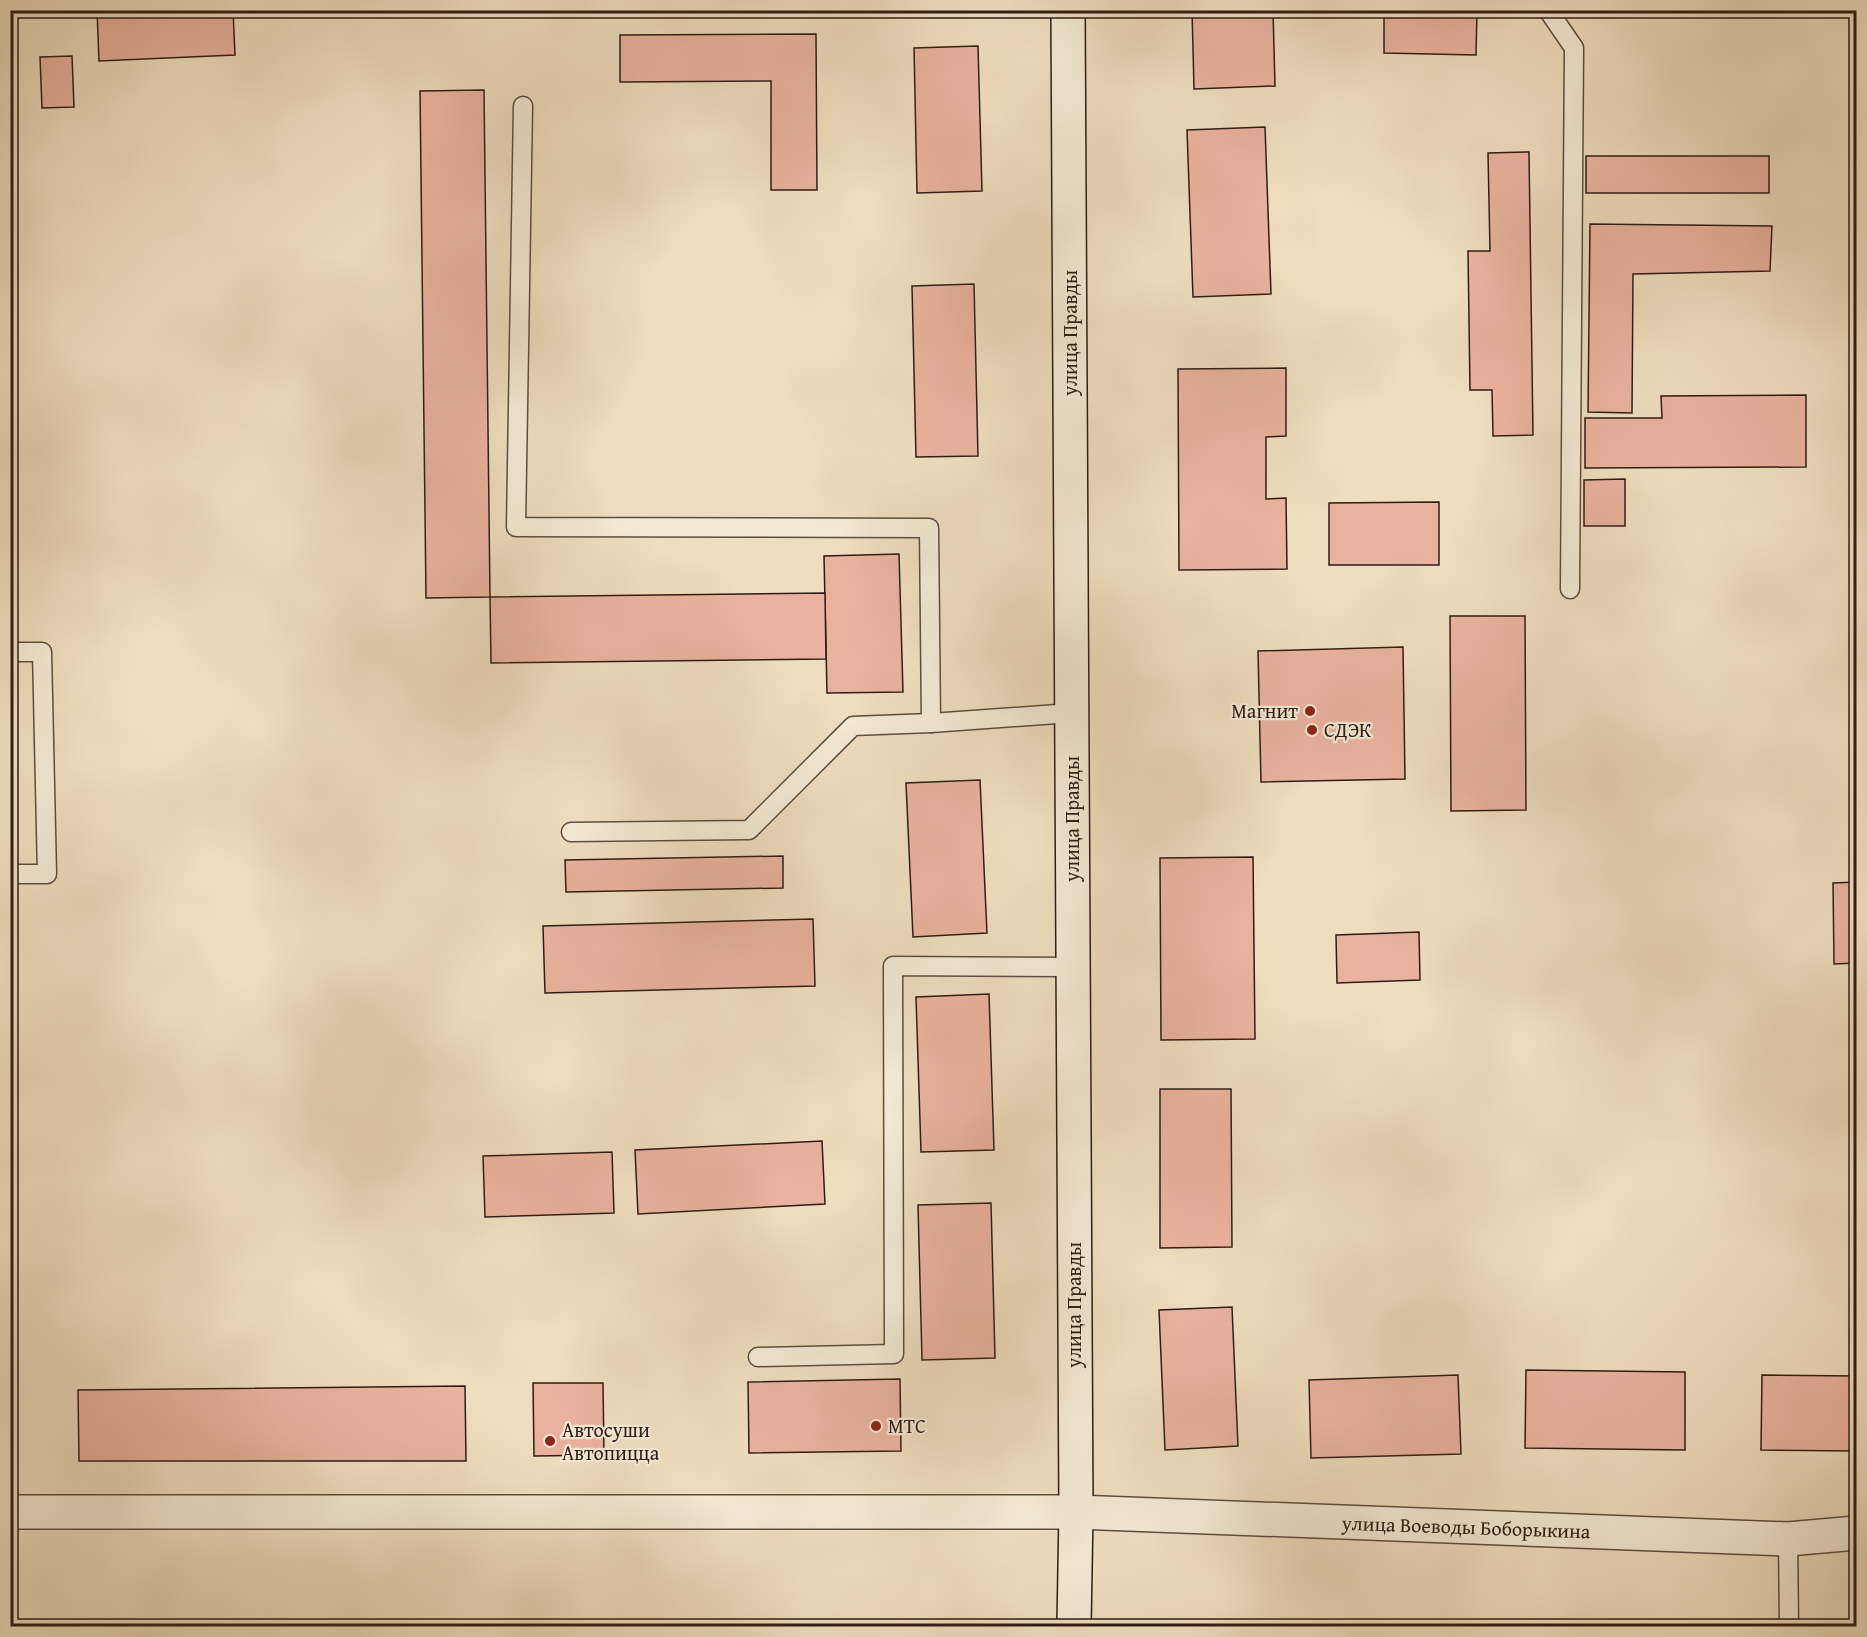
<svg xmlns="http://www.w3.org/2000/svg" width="1867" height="1637" font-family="'Gentium Book Plus',serif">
<rect width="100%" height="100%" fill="#eeddbe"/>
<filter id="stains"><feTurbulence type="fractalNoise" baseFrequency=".00333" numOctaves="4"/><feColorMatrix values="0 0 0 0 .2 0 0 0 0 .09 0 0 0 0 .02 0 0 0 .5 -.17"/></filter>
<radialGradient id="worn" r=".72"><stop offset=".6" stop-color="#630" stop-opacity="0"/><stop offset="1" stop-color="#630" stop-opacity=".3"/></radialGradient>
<g fill="#eab29e" stroke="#2e1d16" stroke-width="1.5">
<path d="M97,10H233L235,55L99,61Z"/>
<path d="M1192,10H1273L1275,86L1194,89Z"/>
<path d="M1384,10L1477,11L1476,55L1384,53Z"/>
<path d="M816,34L817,190H771V81L620,82V35Z"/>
<path d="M978,46L982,191L917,193L914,48Z"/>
<path d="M72,56L74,107L42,108L40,57Z"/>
<path d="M484,90L490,597L426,598L420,91Z"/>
<path d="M1265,127L1271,294L1193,297L1187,130Z"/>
<path d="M1529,152L1533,435L1493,436L1492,390H1470L1468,251H1490L1488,153Z"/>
<rect x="1586" y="156" width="183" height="37"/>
<path d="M1590,224L1772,226L1770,271L1633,274L1632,413L1588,412Z"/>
<path d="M974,284L978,456L916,457L912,286Z"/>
<path d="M1286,368V436L1266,437V499L1286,498L1287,569L1179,570L1178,369Z"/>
<path d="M1806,395V467L1585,468V418H1662L1661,396Z"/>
<path d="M1625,479V526H1584V480Z"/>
<path d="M1439,502V565H1329V503Z"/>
<path d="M899,554L903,692L827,693L824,556Z"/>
<path d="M825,593L826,659L491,663L490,597Z"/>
<path d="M1450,616H1525L1526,810L1451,811Z"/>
<path d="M1403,647L1405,779L1261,782L1258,651Z"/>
<path d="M980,780L987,933L913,937L906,783Z"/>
<path d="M783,856V888L566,892L565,860Z"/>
<path d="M1253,857L1255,1039L1161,1040L1160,858Z"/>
<path d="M1856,882V963L1834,964L1833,883Z"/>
<path d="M813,919L815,986L545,993L543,926Z"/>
<path d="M1419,932L1420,980L1337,983L1336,935Z"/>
<path d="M989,994L994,1150L921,1152L916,997Z"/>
<path d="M1160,1089H1231L1232,1247L1160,1248Z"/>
<path d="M822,1141L825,1204L638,1214L635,1150Z"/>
<path d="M612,1152L614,1213L485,1217L483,1156Z"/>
<path d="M991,1203L995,1358L922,1360L918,1205Z"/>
<path d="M1232,1307L1238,1446L1165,1450L1159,1310Z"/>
<path d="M1526,1370L1685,1372V1450L1525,1448Z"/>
<path d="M1458,1375L1461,1454L1311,1458L1309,1380Z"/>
<path d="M1762,1375L1856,1376V1451L1761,1450Z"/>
<path d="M900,1379L901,1451L749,1453L748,1382Z"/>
<path d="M533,1383H603L604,1455L534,1456Z"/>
<path d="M465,1386L466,1461H79L78,1390Z"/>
</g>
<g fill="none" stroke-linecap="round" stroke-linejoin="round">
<defs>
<g id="lane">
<path d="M1548,10L1574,48L1570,589"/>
<path d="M523,106L516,527L929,528L931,723L1071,713"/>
<path d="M10,652H42L47,874H10"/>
<path d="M571,832L749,830L853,726L931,723"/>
<path d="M758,1357L894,1354L893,966L1073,967"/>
<path d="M1788,1539L1789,1626"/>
</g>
<path id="street" d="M10,1512H1076L1788,1539L1856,1533"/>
<path id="secondary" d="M1068,10L1076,1512L1074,1626"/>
</defs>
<use href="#lane" stroke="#5e4d40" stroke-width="21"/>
<use href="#street" stroke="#5e4d40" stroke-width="36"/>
<use href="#secondary" stroke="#2e1d16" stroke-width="36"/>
<use href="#lane" stroke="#f4e9d5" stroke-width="18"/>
<use href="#street" stroke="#f4e9d5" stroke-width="33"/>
<use href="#secondary" stroke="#f4e9d5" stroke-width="33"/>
</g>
<g fill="#8f2418" stroke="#f4e9d5" stroke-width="2">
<circle cx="1310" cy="711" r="6"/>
<circle cx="1312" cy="730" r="6"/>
<circle cx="876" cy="1426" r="6"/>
<circle cx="550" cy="1441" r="6"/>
</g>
<g text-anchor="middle" stroke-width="4.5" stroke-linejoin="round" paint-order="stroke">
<g font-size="20" fill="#2e1d16" stroke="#f4e9d5">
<text transform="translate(1070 333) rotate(-90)" y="7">улица Правды</text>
<text transform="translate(1072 819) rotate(-90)" y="7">улица Правды</text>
<text transform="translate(1074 1305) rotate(-90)" y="7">улица Правды</text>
<text transform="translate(1466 1527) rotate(2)" y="7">улица Воеводы Боборыкина</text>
</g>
<g font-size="20" fill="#2e1d16" stroke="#f4e9d5" text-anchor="start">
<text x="1298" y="718" text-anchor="end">Магнит</text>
<text x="1324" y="737">СДЭК</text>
<text x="888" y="1433">МТС</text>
<text x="562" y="1437">Автосуши<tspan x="562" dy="23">Автопицца</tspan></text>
</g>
</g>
<rect width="1867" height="1637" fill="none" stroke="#eeddbe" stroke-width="36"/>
<rect x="12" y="12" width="1843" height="1613" fill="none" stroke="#2e1d16" stroke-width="3"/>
<rect x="18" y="18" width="1831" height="1601" fill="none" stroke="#2e1d16" stroke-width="1.5"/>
<rect width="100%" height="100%" filter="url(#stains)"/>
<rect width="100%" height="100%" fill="url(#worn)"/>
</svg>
